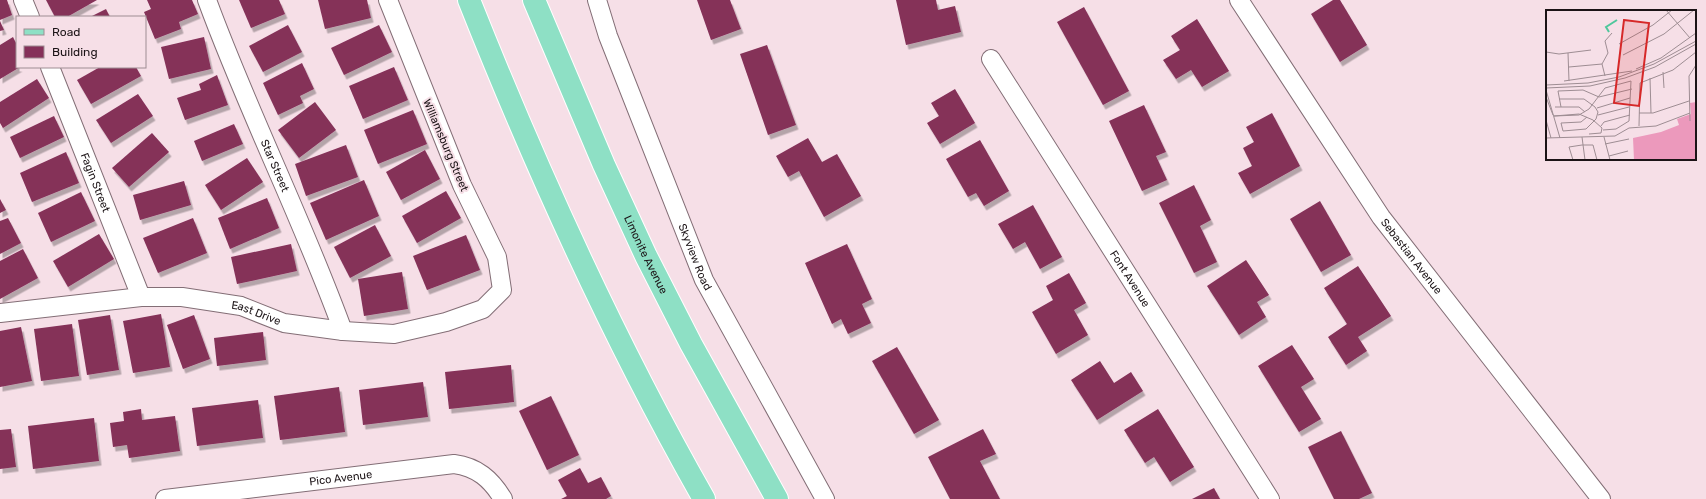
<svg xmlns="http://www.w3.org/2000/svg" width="1706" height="499" font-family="Rubik,sans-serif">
<defs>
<filter id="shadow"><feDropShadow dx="2.5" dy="4.5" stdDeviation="0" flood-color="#0004"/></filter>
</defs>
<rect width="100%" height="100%" fill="#f6dfe7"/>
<g fill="#853059" filter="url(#shadow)">
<path d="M0,0H7L12,15L0,20Z"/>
<path d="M46,0H97L67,17H55Z"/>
<path d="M147,0H192L198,14L179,22L181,29L155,39L144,12L151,9Z"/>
<path d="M239,0H279L285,14L251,28Z"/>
<path d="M318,0H367L371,18L325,29Z"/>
<path d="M697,0H730L741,29L711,40Z"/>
<path d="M896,0H936L938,10L955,6L961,32L906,45Z"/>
<path d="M1333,0H1340L1367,45L1340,62L1311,14Z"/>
<path d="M1084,7L1129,91L1103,105L1057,22Z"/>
<path d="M106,9L110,17H90Z"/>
<path d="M1197,19L1229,71L1202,87L1191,70L1176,79L1163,60L1180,50L1171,36Z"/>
<path d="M0,21L4,30L0,31Z"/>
<path d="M288,25L302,52L263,72L249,46Z"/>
<path d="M379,25L392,52L344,75L331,48Z"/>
<path d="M13,37L17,45V67H20L0,79V45Z"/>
<path d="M204,37L211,69L169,79L161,47Z"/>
<path d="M767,45L796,125L768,135L740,54Z"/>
<path d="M302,63L314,89L300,96L303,103L278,115L263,83Z"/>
<path d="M100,67H136L141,76L91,104L77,80Z"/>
<path d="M394,67L408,100L363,119L349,86Z"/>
<path d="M217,75L228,105L185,120L177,98L201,90L199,84Z"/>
<path d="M37,79L49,98L3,128L0,123V102Z"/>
<path d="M955,89L975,123L940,144L927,123L939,116L931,103Z"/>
<path d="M138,94L153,116L111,143L96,120Z"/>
<path d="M315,102L336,130L299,158L278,130Z"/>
<path d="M1144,105L1166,152L1156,156L1167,180L1142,191L1109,121Z"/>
<path d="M413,110L427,144L378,164L364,130Z"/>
<path d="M1272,113L1300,166L1250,194L1238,173L1252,166L1243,148L1254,142L1246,127Z"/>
<path d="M54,116L64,137L20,158L10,137Z"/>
<path d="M234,124L243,144L202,161L194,141Z"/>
<path d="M152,133L169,152L129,187L112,168Z"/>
<path d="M808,138L822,162L837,154L861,196L824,217L799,171L788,177L776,156Z"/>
<path d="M980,140L1009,191L984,206L976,193L968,197L946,159Z"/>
<path d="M346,145L358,177L306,196L295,164Z"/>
<path d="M425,150L440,179L401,200L386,172Z"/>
<path d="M66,152L79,183L32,202L20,173Z"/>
<path d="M247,158L263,182L221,210L205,185Z"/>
<path d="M364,180L379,216L326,240L310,203Z"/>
<path d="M184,181L191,205L140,220L133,195Z"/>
<path d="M1194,185L1211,220L1200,226L1217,262L1194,273L1159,203Z"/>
<path d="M446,191L461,218L417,243L402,216Z"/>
<path d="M81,192L95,221L51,242L38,213Z"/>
<path d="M267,198L279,228L230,249L218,218Z"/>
<path d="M0,199L6,210L0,213Z"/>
<path d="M1320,201L1351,255L1321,272L1290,219Z"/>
<path d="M1033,205L1062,257L1040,269L1025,242L1013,249L998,224Z"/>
<path d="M8,218L21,243L0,254V221Z"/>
<path d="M193,218L207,253L158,273L143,238Z"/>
<path d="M375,225L391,256L350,278L334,247Z"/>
<path d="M99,234L114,259L68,287L53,261Z"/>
<path d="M466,235L480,270L427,290L413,256Z"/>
<path d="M291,244L297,271L237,284L231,257Z"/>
<path d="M847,244L872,299L862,304L871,323L848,334L841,319L832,324L805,263Z"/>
<path d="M23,249L38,278L0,299V261Z"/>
<path d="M1246,260L1269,295L1257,302L1266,317L1239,335L1207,286Z"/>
<path d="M1358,266L1391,316L1358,337L1367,351L1346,365L1328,337L1347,324L1324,288Z"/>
<path d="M402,272L408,309L364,316L358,279Z"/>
<path d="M1069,273L1086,303L1074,310L1088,335L1056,354L1032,312L1053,300L1046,286Z"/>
<path d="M161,314L170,367L133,373L123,321Z"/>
<path d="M110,315L119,370L87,375L78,320Z"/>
<path d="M194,315L210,359L183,369L167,325Z"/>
<path d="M72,324L79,376L41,381L34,329Z"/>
<path d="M21,327L32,381L0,387V331Z"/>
<path d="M263,332L266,360L217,366L214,338Z"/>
<path d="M1292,345L1314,379L1301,387L1321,419L1299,432L1258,366Z"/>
<path d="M897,347L939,420L914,434L872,361Z"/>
<path d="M1100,361L1114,383L1131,372L1143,391L1097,420L1071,380Z"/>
<path d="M511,365L514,402L449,409L445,372Z"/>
<path d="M423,382L428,417L363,425L359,390Z"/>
<path d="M339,387L345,432L280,440L274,396Z"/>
<path d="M551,396L579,455L547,470L519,411Z"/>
<path d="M258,400L263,438L197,446L192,408Z"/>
<path d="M141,409L142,420L175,416L180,451L129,458L127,445L113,447L110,423L124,421L123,412Z"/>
<path d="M1158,409L1194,467L1170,482L1154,457L1145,463L1124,430Z"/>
<path d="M94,418L99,461L33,469L28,426Z"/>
<path d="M11,429L16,467L0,469V430Z"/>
<path d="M983,429L996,454L980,461L1000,499H950L928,457Z"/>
<path d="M1341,431L1372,493L1359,499H1334L1308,447Z"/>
<path d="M580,468L588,483L601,477L611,496L606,499H561L567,496L558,480Z"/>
<path d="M1214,488L1220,499H1192Z"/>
</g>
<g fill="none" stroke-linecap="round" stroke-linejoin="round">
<defs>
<g id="minor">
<path d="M23,0L30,17"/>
<path id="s1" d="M207,0C248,112 302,218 343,331"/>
<path id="s2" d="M597,0L608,36L704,280L825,499"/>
<path id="s3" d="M1239,0L1381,217L1601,499"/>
<path id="s4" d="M991,59L1270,499"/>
<path id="s5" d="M50,67L141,297"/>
<path id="s6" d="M0,313L141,297H182L241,306L284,323L343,331L394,334L446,322L483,309L502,290L497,257L462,185L388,0"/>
<path id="s7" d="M165,499L454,464C477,467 491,479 503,499"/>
</g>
<g id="primary">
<path d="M469,0C537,171 613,339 704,499"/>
<path id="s8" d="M534,0L604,165L646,256L691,344L777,499"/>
</g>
</defs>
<use href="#minor" stroke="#836e76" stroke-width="20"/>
<use href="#primary" stroke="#fff" stroke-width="24"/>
<use href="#minor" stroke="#fff" stroke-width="18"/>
<use href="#primary" stroke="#8ee0c5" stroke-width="22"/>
</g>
<g text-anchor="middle" stroke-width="4" stroke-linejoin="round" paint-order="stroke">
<g font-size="11" fill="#1b1316" stroke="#f6dfe7">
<text transform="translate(446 145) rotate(67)" y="4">Williamsburg Street</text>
<text dy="4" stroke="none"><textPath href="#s1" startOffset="179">Star Street</textPath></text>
<text dy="4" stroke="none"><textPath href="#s5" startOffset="124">Fagin Street</textPath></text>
<text dy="4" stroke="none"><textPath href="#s8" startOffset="278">Limonite Avenue</textPath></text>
<text dy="4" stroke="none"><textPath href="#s3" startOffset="309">Sebastian Avenue</textPath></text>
<text dy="4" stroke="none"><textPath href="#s2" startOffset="275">Skyview Road</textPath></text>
<text dy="4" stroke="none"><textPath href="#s4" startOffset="260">Font Avenue</textPath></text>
<text dy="4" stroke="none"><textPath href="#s6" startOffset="259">East Drive</textPath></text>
<text dy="4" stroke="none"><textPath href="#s7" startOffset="177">Pico Avenue</textPath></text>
</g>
</g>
<g transform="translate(1546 10)">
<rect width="150" height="150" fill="#f6dfe7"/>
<path d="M150,76V150H88L87,128L115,122L133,115L131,109L145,104L144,93L150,92Z" fill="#ec99bc"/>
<path fill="none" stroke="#4fc79c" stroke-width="2" d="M63,22L60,17L71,10"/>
<path fill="none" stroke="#9e8d93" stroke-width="1" d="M120,0L144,28M73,34L107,15L126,0M0,42L13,44L45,40M22,43L23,71M77,45L118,24L148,0M23,57L56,54M90,59L115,48L150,23M117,62L118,78M59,66L56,54L62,43L59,31L66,23M104,68L105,103M18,71L86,61M0,75L42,73L73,67L108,54L150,31M0,78L44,76L79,68L109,57L150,34M0,80L14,128M0,87L7,105M13,89H38L49,97L52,102L50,109L40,119L17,121L15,113L35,112L41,107M9,97H33L39,102M15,97L12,81L37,80L53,87L86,79M51,98L84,88M93,103H107L143,91M52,105L83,97M8,106L33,105L43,99L59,78L85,71L83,111L70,119L57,120M8,106L33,104L47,110L56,118L55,123L43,124M0,110L5,128M144,111L143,66L150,55M55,116L58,112L84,105M93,116L94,73L127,60L150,42M36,127L39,150M58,127L64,150M0,128L69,126L83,118L110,116L144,103M59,134L83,129M63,146L82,141M27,150L23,137L36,135H47L51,150"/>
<path fill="#d62828" fill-opacity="0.15" stroke="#d62828" stroke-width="2" d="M78,10L103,13L93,96L68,93Z"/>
<rect width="150" height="150" fill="none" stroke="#1b1316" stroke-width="2"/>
</g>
<rect x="16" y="16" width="130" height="52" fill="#f6dfe7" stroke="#9e8d93"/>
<rect x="24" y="29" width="20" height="6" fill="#8ee0c5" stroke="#9e8d93"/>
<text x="52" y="36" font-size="12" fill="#1b1316">Road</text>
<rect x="24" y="46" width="20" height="12" fill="#853059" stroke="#9e8d93"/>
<text x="52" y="56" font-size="12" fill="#1b1316">Building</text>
</svg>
